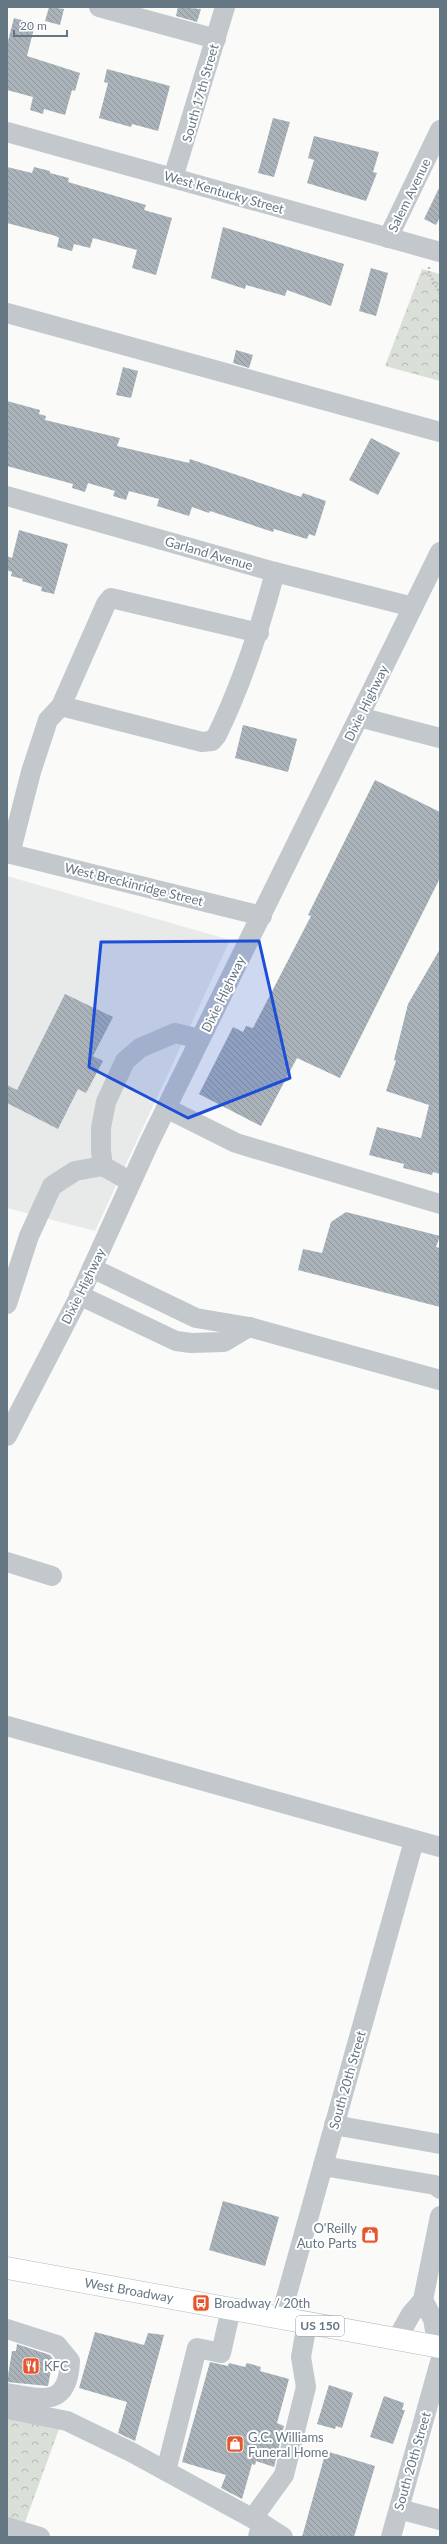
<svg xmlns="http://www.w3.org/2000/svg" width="447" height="2544" font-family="Lato,sans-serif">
<defs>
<pattern id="park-crowns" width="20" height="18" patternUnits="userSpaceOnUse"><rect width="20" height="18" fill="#dadfd7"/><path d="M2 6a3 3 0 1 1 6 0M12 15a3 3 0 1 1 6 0" fill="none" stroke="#b4b9b4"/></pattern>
<pattern id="building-back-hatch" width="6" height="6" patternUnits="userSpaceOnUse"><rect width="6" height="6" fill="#aab3b9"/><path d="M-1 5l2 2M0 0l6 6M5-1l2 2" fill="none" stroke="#8e969c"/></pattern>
</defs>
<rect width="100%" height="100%" fill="#fafaf8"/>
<path fill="#e8e9e9" d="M7,876L230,940L95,1231L7,1208Z"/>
<g fill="url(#park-crowns)">
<path d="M422,269L440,274V381L385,366Z"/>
<path d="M7,2419L59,2429L24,2525L7,2520Z"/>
</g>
<g fill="url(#building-back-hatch)">
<path d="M49,7L64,9L60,25L45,21Z"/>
<path d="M178,7L201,9L197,22L176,16Z"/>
<path d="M14,18L35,24L27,56L80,73L75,91L72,90L65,115L44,109L43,114L30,110L33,97L7,90V45Z"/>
<path d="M107,69L170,86L158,131L132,124L131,127L99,118L108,83L104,82Z"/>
<path d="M273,118L290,122L274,177L258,173Z"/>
<path d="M314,136L379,152L373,172L377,173L366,201L307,183L314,160L308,158Z"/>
<path d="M7,167L32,173L34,167L50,171V173L69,178L68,182L146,205L144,210L172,218L156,275L132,268L137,250L93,238L90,248L74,244L72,251L57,247L59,238L56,236L7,223Z"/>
<path d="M440,186V217L436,225L424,219Z"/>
<path d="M223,227L344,264L331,306L287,290L285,296L246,285L245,289L211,278Z"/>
<path d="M371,268L388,273L376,316L359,311Z"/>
<path d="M236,350L253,355L249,368L233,363Z"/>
<path d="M123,367L138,371L131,398L116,395Z"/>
<path d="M7,401L40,410L39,414L46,416L45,420L120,438L117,446L189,463L190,459L301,497L303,493L326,501L315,536L309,534L307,539L274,529L273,532L210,511L209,513L192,507L189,516L157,506L159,499L129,491L126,500L113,496L115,491L88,483L85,492L72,488L73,484L7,466Z"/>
<path d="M371,438L400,453L378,495L349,480Z"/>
<path d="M19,530L68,544L54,594L41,591L42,587L22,581L23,579L11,576L12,572L7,570V556L12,558Z"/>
<path d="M243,725L297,739L288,772L235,758Z"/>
<path d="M375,780L440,812V878L340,1078L297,1058L261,1126L199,1094L233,1027L243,1032L246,1026L253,1028L311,916L308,915Z"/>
<path d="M440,949V1174L433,1172L432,1175L403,1168L404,1164L369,1155L377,1127L421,1138L429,1105L386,1091L396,1061L394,1060L408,1004Z"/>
<path d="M65,994L113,1017L93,1056L103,1061L86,1093L78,1089L58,1129L7,1103V1085L17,1090Z"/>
<path d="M346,1212L440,1236L436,1247L440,1248V1307L298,1270L303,1249L322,1253L331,1222Z"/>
<path d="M223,2201L279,2217L265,2266L209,2250Z"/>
<path d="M95,2332L144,2345L148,2333L164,2335L135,2441L118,2433L127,2402L79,2388Z"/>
<path d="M17,2344L50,2355L53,2359L48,2386L7,2382L12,2351H16Z"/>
<path d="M210,2362L228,2366L229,2363L245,2367L247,2363L261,2367L260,2371L289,2379L277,2423L284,2426L274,2467L256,2461L255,2465L252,2464L242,2499L221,2488L226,2475L182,2462Z"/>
<path d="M329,2385L353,2393L342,2428L336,2426L335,2429L317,2424Z"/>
<path d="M384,2396L404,2403L402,2410H405L393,2444L370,2437Z"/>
<path d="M326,2451L375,2466L354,2537H302Z"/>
</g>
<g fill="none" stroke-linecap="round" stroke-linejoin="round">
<defs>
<path id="major" d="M7,2268L440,2347"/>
</defs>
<use href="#major" stroke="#b5babe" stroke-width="23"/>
<path stroke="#bbbfc2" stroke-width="2.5" stroke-dasharray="2 2" stroke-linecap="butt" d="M429,267V273L440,294"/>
<g stroke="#c3c8cc" stroke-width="20">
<path d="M99,7L216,39"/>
<path d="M7,132L440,252"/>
<path d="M173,178L225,7"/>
<path d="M388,238L440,130"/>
<path d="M7,313L440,432"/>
<path d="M7,496L275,572L413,607"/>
<path d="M61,706L202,742L212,741L217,735C243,681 260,629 275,572"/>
<path d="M359,717L440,738"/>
<path d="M7,853L262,916"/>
<path d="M10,854L31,772L48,720L61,706L106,604L111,598L259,633"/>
<path d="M166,1108L236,1143L440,1204"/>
<path d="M103,1166L101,1151V1128L106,1102L125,1061L140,1048L175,1033L200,1039"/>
<path d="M92,1268L196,1318L249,1327L440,1380"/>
<path d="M79,1295L176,1341L191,1343L224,1342L249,1327"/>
<path d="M7,1304L29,1236L52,1186L75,1171L103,1166L131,1182"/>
<path d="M7,1436L78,1299L149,1143L440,552"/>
<path d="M7,1562L52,1576"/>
<path d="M7,1726L440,1847"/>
<path d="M334,2125L440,2144"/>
<path d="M323,2166L435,2185L440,2189"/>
<path d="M423,2300L433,2319L438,2347"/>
<path d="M280,2319L414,1841"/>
<path d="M7,2329L57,2345L70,2361C68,2408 43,2399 7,2393"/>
<path d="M397,2339L411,2314L423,2300L440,2216"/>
<path d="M7,2409L67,2421L131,2452L261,2523L258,2537"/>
<path d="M166,2471L197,2348L221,2353L231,2309"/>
<path d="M399,2509L440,2520"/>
<path d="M253,2518L284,2475L306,2387L301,2357L307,2323"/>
<path d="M261,2523L283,2537"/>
<path d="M7,2527L40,2537"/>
<path d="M391,2537L440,2362"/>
</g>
<use href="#major" stroke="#fff" stroke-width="22"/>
</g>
<path fill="#1d4ed8" fill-opacity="0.2" stroke="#1d4ed8" stroke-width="3" stroke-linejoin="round" d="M259,941L290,1078L188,1118L89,1067L101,942Z"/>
<defs>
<symbol id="shop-square" viewBox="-11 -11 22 22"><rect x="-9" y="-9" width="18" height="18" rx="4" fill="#e4572e" stroke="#fff"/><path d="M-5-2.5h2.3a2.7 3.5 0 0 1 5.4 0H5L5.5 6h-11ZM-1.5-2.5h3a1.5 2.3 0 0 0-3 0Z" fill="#fff"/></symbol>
<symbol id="bus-square" viewBox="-11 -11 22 22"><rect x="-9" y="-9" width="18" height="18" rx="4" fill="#e4572e" stroke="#fff"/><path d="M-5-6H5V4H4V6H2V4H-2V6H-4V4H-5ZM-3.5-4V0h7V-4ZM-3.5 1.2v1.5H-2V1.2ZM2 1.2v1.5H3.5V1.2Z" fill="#fff"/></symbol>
<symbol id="restaurant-square" viewBox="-11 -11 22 22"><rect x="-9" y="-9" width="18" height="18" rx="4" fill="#e4572e" stroke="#fff"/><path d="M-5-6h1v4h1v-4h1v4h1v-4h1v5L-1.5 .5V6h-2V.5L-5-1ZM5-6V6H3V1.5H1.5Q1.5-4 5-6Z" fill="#fff"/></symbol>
</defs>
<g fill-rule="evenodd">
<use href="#shop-square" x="360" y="2225" width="20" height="20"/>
<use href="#bus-square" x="191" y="2293" width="20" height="20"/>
<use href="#restaurant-square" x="21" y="2356" width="20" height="20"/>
<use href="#shop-square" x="225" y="2434" width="20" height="20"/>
</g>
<g text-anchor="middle" stroke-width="4" stroke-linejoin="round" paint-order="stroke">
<rect fill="#fff" stroke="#939fa8" stroke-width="1" x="296" y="2316" width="48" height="20" rx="3"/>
<g font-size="12" font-weight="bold" fill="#657683">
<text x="320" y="2330">US 150</text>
</g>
<g font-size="13" fill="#657683" stroke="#fff">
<text transform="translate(200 93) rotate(-74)" y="5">South 17th Street</text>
<text transform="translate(224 192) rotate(16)" y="5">West Kentucky Street</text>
<text transform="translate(409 195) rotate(-64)" y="5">Salem Avenue</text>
<text transform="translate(209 553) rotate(16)" y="5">Garland Avenue</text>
<text transform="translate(366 703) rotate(-64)" y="5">Dixie Highway</text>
<text transform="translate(134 884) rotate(14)" y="5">West Breckinridge Street</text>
<text transform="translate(223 994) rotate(-64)" y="5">Dixie Highway</text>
<text transform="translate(83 1286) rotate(-64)" y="5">Dixie Highway</text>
<text transform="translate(347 2080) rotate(-74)" y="5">South 20th Street</text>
<text transform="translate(129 2290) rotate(10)" y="5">West Broadway</text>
<text transform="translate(412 2461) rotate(-74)" y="5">South 20th Street</text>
</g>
<g font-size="13" fill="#657683" stroke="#fff" text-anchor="start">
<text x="357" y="2233" text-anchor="end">O'Reilly<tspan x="357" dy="15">Auto Parts</tspan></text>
<text x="214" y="2308">Broadway / 20th</text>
<text x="44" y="2371">KFC</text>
<text x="248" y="2442">G.C. Williams<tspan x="248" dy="15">Funeral Home</tspan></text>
</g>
</g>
<rect width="447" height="2544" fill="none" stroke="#657683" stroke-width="16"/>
<path d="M14 30v6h53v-6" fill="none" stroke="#657683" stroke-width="2"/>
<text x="20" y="30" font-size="12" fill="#657683" stroke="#ffffff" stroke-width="3" paint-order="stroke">20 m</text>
</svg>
